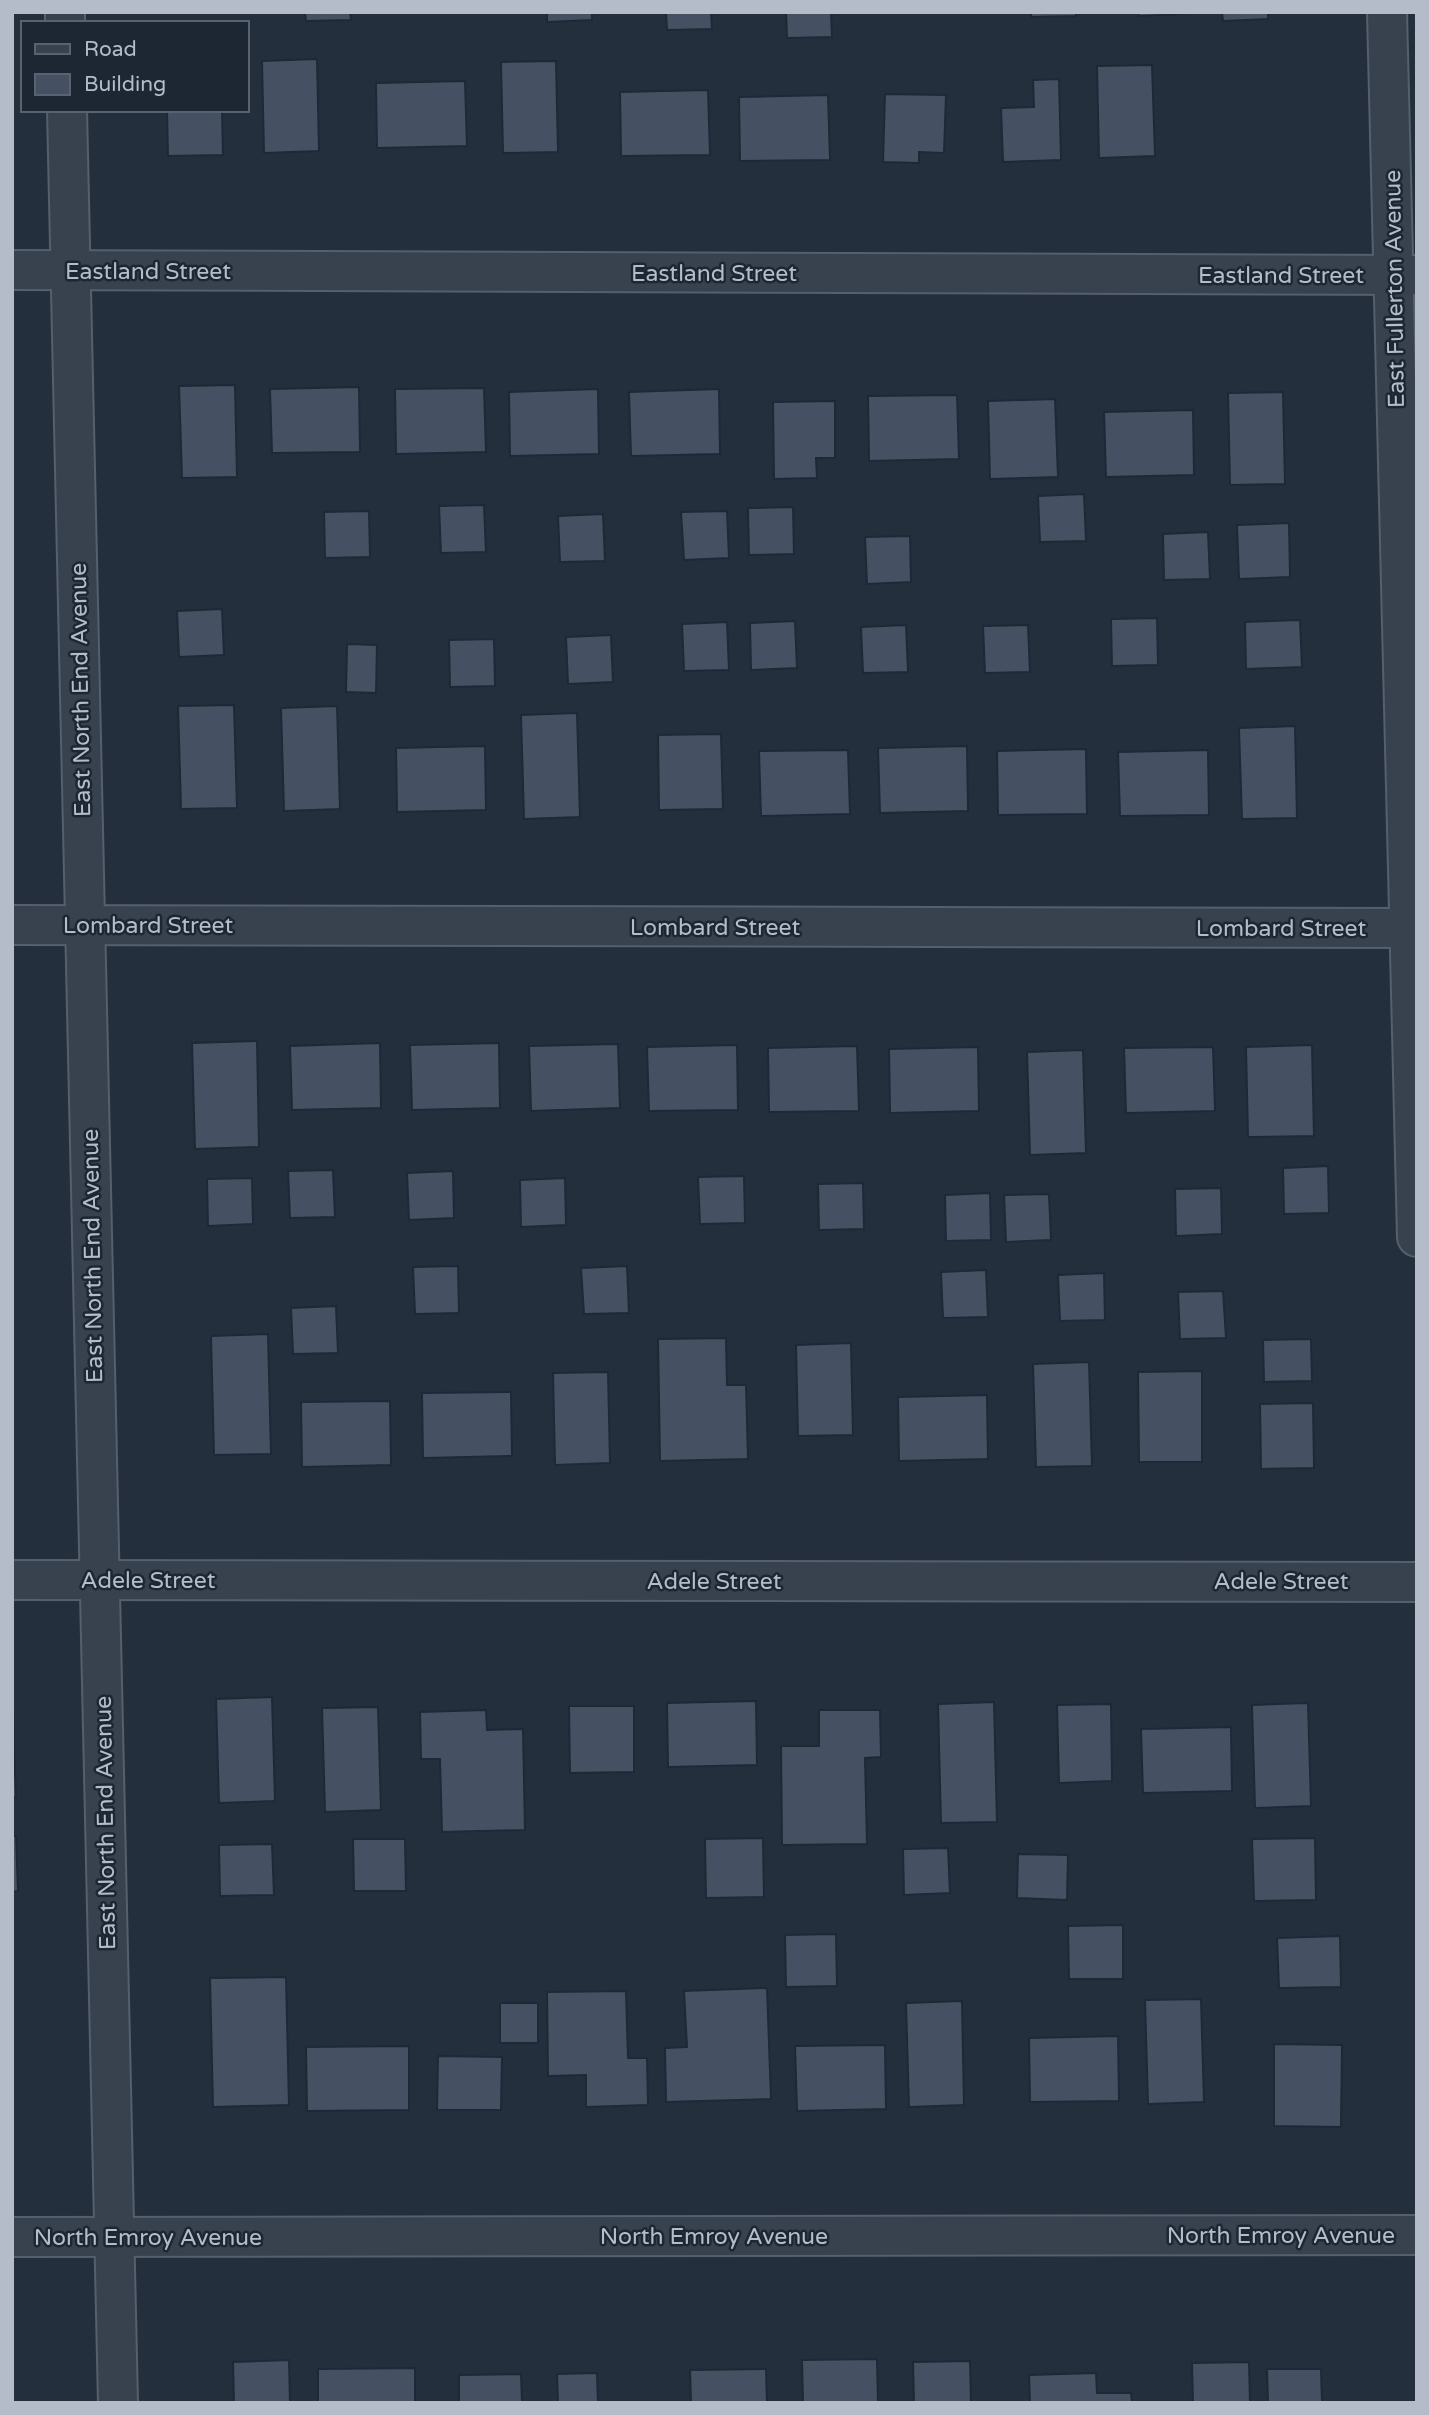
<svg xmlns="http://www.w3.org/2000/svg" width="1429" height="2415" font-family="'Varela Round',sans-serif">
<rect width="100%" height="100%" fill="#242f3e"/>
<g fill="#455162" stroke="#1f2835" stroke-width="2">
<path d="M305,12H350L351,20L306,21Z"/>
<path d="M547,12H592V20L547,22Z"/>
<path d="M666,12H711L712,29L667,30Z"/>
<path d="M786,12H831L832,37L787,38Z"/>
<path d="M1031,12H1076V16L1031,17Z"/>
<path d="M1139,12H1184V14L1139,16Z"/>
<path d="M1222,12H1268V19L1223,21Z"/>
<path d="M317,59L319,151L264,153L262,61Z"/>
<path d="M556,61L558,152L503,153L501,62Z"/>
<path d="M1152,65L1155,156L1099,158L1097,66Z"/>
<path d="M1059,79L1061,160L1003,162L1001,108L1034,107L1033,80Z"/>
<path d="M465,81L467,146L377,148L376,83Z"/>
<path d="M708,90L710,155L621,156L620,92Z"/>
<path d="M885,94L946,95L944,153L919,152V163L883,162Z"/>
<path d="M828,95L830,160L740,161L739,97Z"/>
<path d="M167,110H222L223,155L168,156Z"/>
<path d="M235,385L237,477L182,478L179,386Z"/>
<path d="M359,387L360,452L272,453L270,389Z"/>
<path d="M484,388L486,452L396,454L395,389Z"/>
<path d="M598,389L599,454L510,456L509,392Z"/>
<path d="M719,389L720,454L631,456L629,392Z"/>
<path d="M1283,392L1285,484L1230,485L1228,393Z"/>
<path d="M957,395L959,459L869,461L868,396Z"/>
<path d="M1055,399L1058,477L990,479L988,401Z"/>
<path d="M835,401V458H816L817,478L774,479L773,402Z"/>
<path d="M1193,410L1194,475L1106,477L1104,412Z"/>
<path d="M1084,494L1086,541L1040,542L1038,496Z"/>
<path d="M484,505L486,552L441,553L439,506Z"/>
<path d="M793,507L794,554L749,555L748,508Z"/>
<path d="M369,511L370,557L325,558L324,512Z"/>
<path d="M727,511L729,558L684,560L681,512Z"/>
<path d="M603,514L605,561L560,562L558,516Z"/>
<path d="M1289,523L1290,577L1239,579L1237,525Z"/>
<path d="M1208,532L1210,579L1164,580L1163,534Z"/>
<path d="M910,536L911,582L867,584L865,537Z"/>
<path d="M222,609L224,655L179,657L177,611Z"/>
<path d="M1157,618L1158,665L1112,666L1111,619Z"/>
<path d="M1300,620L1302,667L1246,669L1245,622Z"/>
<path d="M795,621L797,668L751,670L750,623Z"/>
<path d="M727,622L729,670L684,671L682,624Z"/>
<path d="M906,625L908,672L863,673L861,627Z"/>
<path d="M1028,625L1030,672L985,673L983,626Z"/>
<path d="M611,635L613,682L568,684L566,637Z"/>
<path d="M494,639L495,686L450,687L449,640Z"/>
<path d="M347,644L377,645L376,693L346,692Z"/>
<path d="M234,705L237,808L181,809L178,706Z"/>
<path d="M337,706L340,809L284,811L281,708Z"/>
<path d="M577,713L580,817L524,819L521,715Z"/>
<path d="M1295,726L1297,818L1242,819L1239,728Z"/>
<path d="M721,734L723,809L659,810L658,735Z"/>
<path d="M485,746L486,810L397,812L396,748Z"/>
<path d="M967,746L968,811L880,813L878,748Z"/>
<path d="M1086,749L1087,814L998,815L997,751Z"/>
<path d="M848,750L850,814L761,816L759,751Z"/>
<path d="M1208,750L1209,815L1120,816L1118,752Z"/>
<path d="M257,1041L259,1147L195,1149L192,1043Z"/>
<path d="M380,1043L381,1108L292,1110L290,1046Z"/>
<path d="M499,1043L500,1108L412,1110L410,1045Z"/>
<path d="M618,1044L620,1108L531,1111L529,1046Z"/>
<path d="M737,1045L738,1110L649,1111L647,1047Z"/>
<path d="M1312,1045L1314,1136L1248,1137L1246,1047Z"/>
<path d="M857,1046L859,1111L769,1112L768,1048Z"/>
<path d="M978,1047L979,1111L890,1113L889,1049Z"/>
<path d="M1213,1047L1215,1111L1126,1113L1124,1048Z"/>
<path d="M1083,1050L1086,1153L1030,1155L1027,1052Z"/>
<path d="M1328,1166L1329,1213L1284,1214L1283,1168Z"/>
<path d="M333,1170L335,1217L290,1218L288,1171Z"/>
<path d="M453,1171L454,1218L409,1220L407,1173Z"/>
<path d="M744,1176L745,1223L700,1224L698,1177Z"/>
<path d="M252,1178L253,1224L208,1226L207,1179Z"/>
<path d="M565,1178L566,1225L521,1227L520,1180Z"/>
<path d="M863,1183L864,1229L819,1230L818,1184Z"/>
<path d="M1221,1188L1222,1234L1176,1236L1175,1189Z"/>
<path d="M990,1193L991,1240L946,1241L945,1195Z"/>
<path d="M1049,1194L1051,1240L1006,1242L1004,1195Z"/>
<path d="M458,1266L459,1313L415,1314L413,1267Z"/>
<path d="M627,1266L629,1313L584,1314L581,1268Z"/>
<path d="M986,1270L988,1317L943,1318L941,1272Z"/>
<path d="M1104,1273L1105,1320L1060,1321L1058,1275Z"/>
<path d="M1223,1291L1226,1338L1180,1339L1178,1292Z"/>
<path d="M336,1306L338,1353L293,1354L291,1308Z"/>
<path d="M268,1334L271,1454L214,1455L211,1336Z"/>
<path d="M726,1338L727,1385H746L748,1459L660,1461L658,1339Z"/>
<path d="M1311,1339L1312,1381L1264,1382L1263,1340Z"/>
<path d="M851,1343L853,1435L798,1436L796,1345Z"/>
<path d="M1089,1362L1092,1466L1036,1467L1033,1364Z"/>
<path d="M1202,1371V1462H1139L1138,1372Z"/>
<path d="M608,1372L610,1463L555,1465L553,1373Z"/>
<path d="M511,1392L512,1456L423,1458L422,1393Z"/>
<path d="M987,1395L988,1459L899,1461L898,1397Z"/>
<path d="M390,1401L391,1465L302,1467L301,1402Z"/>
<path d="M1313,1403L1314,1468L1261,1469L1260,1404Z"/>
<path d="M12,1693L16,1797H12Z"/>
<path d="M272,1697L275,1801L219,1803L216,1699Z"/>
<path d="M756,1701L757,1765L668,1767L667,1703Z"/>
<path d="M994,1702L997,1822L941,1823L938,1704Z"/>
<path d="M1308,1703L1311,1806L1255,1808L1252,1705Z"/>
<path d="M1111,1704L1112,1781L1059,1783L1057,1705Z"/>
<path d="M569,1706H634V1772L570,1773Z"/>
<path d="M378,1707L381,1810L325,1812L322,1708Z"/>
<path d="M486,1710L487,1730L523,1729L525,1830L442,1832L440,1759H421L420,1712Z"/>
<path d="M819,1710H880L881,1757L865,1758L867,1844L782,1845L781,1746H819Z"/>
<path d="M1231,1727L1232,1791L1143,1793L1141,1729Z"/>
<path d="M12,1836H16L18,1891L12,1892Z"/>
<path d="M763,1838L764,1897L706,1898L705,1839Z"/>
<path d="M1315,1838L1316,1900L1254,1901L1252,1839Z"/>
<path d="M353,1839H405L406,1891H354Z"/>
<path d="M272,1844L274,1895L220,1896L219,1845Z"/>
<path d="M948,1848L950,1893L904,1895L903,1849Z"/>
<path d="M1018,1854L1068,1855L1067,1900L1017,1898Z"/>
<path d="M1123,1925V1979H1069L1068,1926Z"/>
<path d="M836,1934L837,1986L786,1987L785,1935Z"/>
<path d="M1340,1936L1341,1987L1279,1988L1277,1938Z"/>
<path d="M286,1977L289,2105L213,2107L210,1978Z"/>
<path d="M767,1988L771,2099L666,2102L665,2048L687,2047L684,1991Z"/>
<path d="M626,1991L628,2058H647L648,2105L586,2107V2075L548,2076L547,1992Z"/>
<path d="M1201,1999L1204,2102L1148,2104L1145,2000Z"/>
<path d="M962,2001L964,2105L909,2107L906,2003Z"/>
<rect x="500" y="2003" width="38" height="40"/>
<path d="M1118,2036L1119,2101L1030,2102L1029,2038Z"/>
<path d="M1274,2044L1342,2045L1341,2127L1274,2126Z"/>
<path d="M885,2045L886,2109L797,2111L795,2046Z"/>
<path d="M409,2046V2110L307,2111L306,2047Z"/>
<path d="M438,2056L502,2057L501,2110H437Z"/>
<path d="M877,2359L878,2403H803L802,2360Z"/>
<path d="M289,2360L290,2403H234L233,2362Z"/>
<path d="M970,2361L971,2403H914L913,2362Z"/>
<path d="M1249,2362L1250,2403H1193L1192,2363Z"/>
<path d="M415,2368V2403H318V2369Z"/>
<path d="M766,2369L767,2403H691L690,2370Z"/>
<path d="M1267,2369H1321L1322,2402L1349,2403H1268Z"/>
<path d="M597,2373L598,2403H558L557,2374Z"/>
<path d="M1096,2373L1097,2393H1131L1132,2403H1030L1029,2375Z"/>
<path d="M521,2374L522,2403H459V2375Z"/>
</g>
<g fill="none" stroke-linecap="round" stroke-linejoin="round">
<defs>
<g id="minor">
<path d="M65,12V23"/>
<path d="M1387,12L1417,1237"/>
<path d="M67,110L118,2403"/>
<path d="M12,270L1417,275"/>
<path d="M12,925L1417,928"/>
<path d="M12,1580L1417,1582"/>
<path d="M12,2237L1417,2235"/>
</g>
</defs>
<use href="#minor" stroke="#565f6c" stroke-width="42"/>
<use href="#minor" stroke="#38414e" stroke-width="38"/>
</g>
<g text-anchor="middle" stroke-width="5" stroke-linejoin="round" paint-order="stroke">
<g font-size="23" fill="#b4bcc9" stroke="#1d2633">
<text x="148" y="279">Eastland Street</text>
<text x="714" y="281">Eastland Street</text>
<text x="1281" y="283">Eastland Street</text>
<text transform="translate(1394 289) rotate(-91)" y="8">East Fullerton Avenue</text>
<text transform="translate(80 690) rotate(-91)" y="8">East North End Avenue</text>
<text x="148" y="933">Lombard Street</text>
<text x="715" y="935">Lombard Street</text>
<text x="1281" y="936">Lombard Street</text>
<text transform="translate(92 1256) rotate(-91)" y="8">East North End Avenue</text>
<text x="148" y="1588">Adele Street</text>
<text x="714" y="1589">Adele Street</text>
<text x="1281" y="1589">Adele Street</text>
<text transform="translate(105 1823) rotate(-91)" y="8">East North End Avenue</text>
<text x="1281" y="2243">North Emroy Avenue</text>
<text x="714" y="2244">North Emroy Avenue</text>
<text x="148" y="2245">North Emroy Avenue</text>
</g>
</g>
<rect width="1429" height="2415" fill="none" stroke="#b4bcc9" stroke-width="28"/>
<rect x="21" y="21" width="228" height="91" fill="#1d2633" stroke="#59626f" stroke-width="2"/>
<rect x="35" y="44" width="35" height="10" fill="#38414e" stroke="#59626f" stroke-width="2"/>
<text x="84" y="56" font-size="21" fill="#b4bcc9">Road</text>
<rect x="35" y="74" width="35" height="21" fill="#455162" stroke="#59626f" stroke-width="2"/>
<text x="84" y="91" font-size="21" fill="#b4bcc9">Building</text>
</svg>
